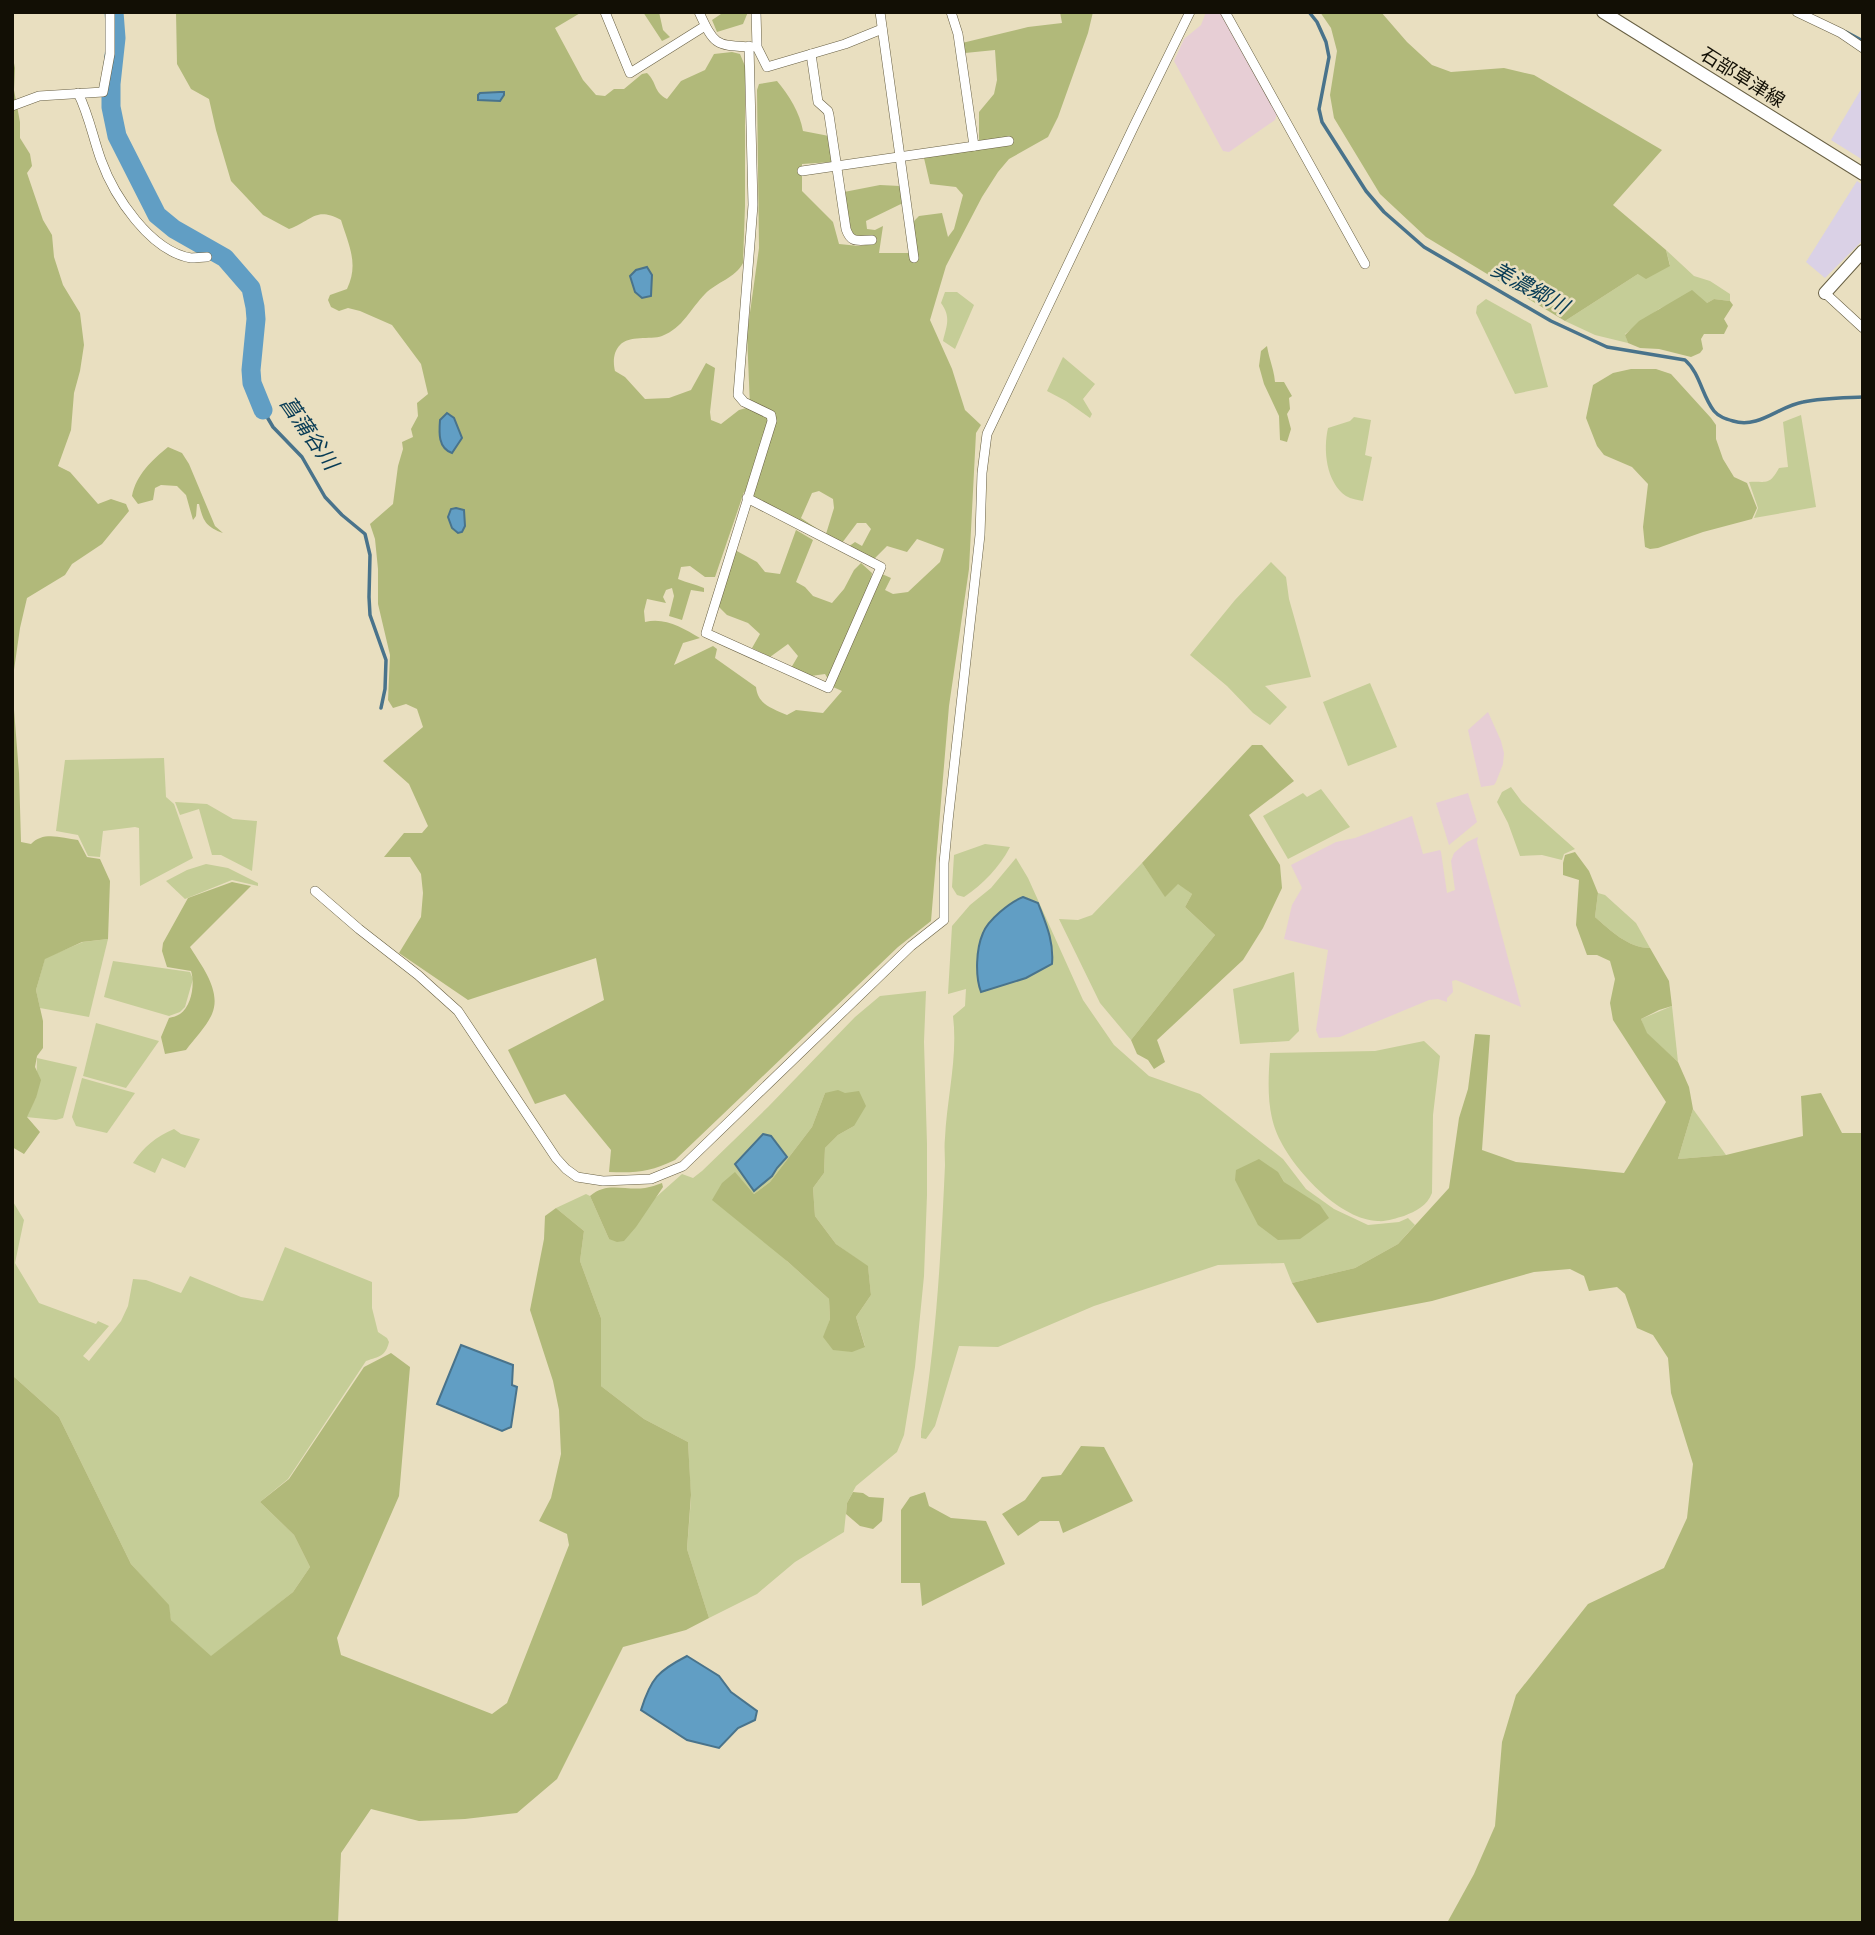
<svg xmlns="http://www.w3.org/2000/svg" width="1875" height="1935" font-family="Bitter,'Noto Sans JP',serif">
<rect width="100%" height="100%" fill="#e9dfc0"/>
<g fill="#dad1e6">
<path d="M1863,86V160L1831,140Z"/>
<path d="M1857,181L1863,185V240L1825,278L1806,262Z"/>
</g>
<g fill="#e7ced5">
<path d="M1206,12H1220L1277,114L1275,120L1229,152L1223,151L1174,61L1184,39L1201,25Z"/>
<path d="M1488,712L1501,741L1504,753L1503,764L1496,782L1494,785L1481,787L1468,730Z"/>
<path d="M1468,793L1477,822L1449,845L1436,803Z"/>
<path d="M1412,816L1423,854L1440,850L1441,852L1447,893L1455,890L1451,861L1454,853L1467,842L1478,837L1477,842L1521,1007L1456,980L1452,981L1453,992L1447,998V1002L1438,999L1429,1000L1340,1037L1319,1038L1316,1030L1328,950L1284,939L1292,905L1302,888L1291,865L1336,842L1355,838Z"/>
</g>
<g fill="#c5cd97" fill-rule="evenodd">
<path d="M1666,250L1694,276L1710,281L1730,294V301L1714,299L1707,303L1674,302L1659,309L1625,334L1628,343L1595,335L1565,321L1638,274L1670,265Z"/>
<path d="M945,292H957L974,305L955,349L943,341C947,325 951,317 941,303Z"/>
<path d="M1486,299L1531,324L1548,387L1515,394L1476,313L1477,306Z"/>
<path d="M1063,357L1095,384L1083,399L1092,414L1090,418L1066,401L1047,391Z"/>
<path d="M1801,415L1816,507L1754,518L1758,508L1749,482C1767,481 1769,486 1779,468L1788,467L1783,422Z"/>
<path d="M1354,417L1371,420L1365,455L1372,457L1363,501C1358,500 1351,499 1346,496C1326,482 1323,450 1328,428L1350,421Z"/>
<path d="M1271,562L1286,577L1289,599L1311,677L1265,686L1287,707L1270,725L1253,713L1227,686L1190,655L1235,600Z"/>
<path d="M1370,683L1397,747L1348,766L1323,702Z"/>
<path d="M164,758L166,797L174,804L193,858L140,886L139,828L135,827L103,831L100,857L88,856L78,835L56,831L65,760Z"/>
<path d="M1511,787L1522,802L1575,849L1564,854L1562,860L1542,855L1520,856L1508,823L1497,802L1502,792Z"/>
<path d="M1321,789L1350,827L1288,859L1263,816L1303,793L1307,797Z"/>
<path d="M175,802L207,804L233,819L257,821L252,871L221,855H212L199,809L180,815Z"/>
<path d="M985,844L1010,847C999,868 983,884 964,897L957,895L952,887L954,855Z"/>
<path d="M1016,858L1028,878L1083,1000L1114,1045L1149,1076L1200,1094L1283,1159L1306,1189L1334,1209L1368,1225L1399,1222L1408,1218L1415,1225L1398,1244L1355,1268L1292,1283L1284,1263L1218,1265L1094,1306L998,1347L959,1346L935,1426L926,1439L921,1438V1432C936,1344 941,1254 945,1165C945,1156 944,1147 945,1138C947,1097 958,1057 953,1016L965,1006L966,989L948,994L952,926L970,905L991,888ZM1278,1172L1284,1182L1328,1218L1313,1228Z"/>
<path d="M1142,863L1165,896L1178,883L1192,894L1185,907L1215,935L1131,1040L1100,1003L1059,919L1078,920L1092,915Z"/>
<path d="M206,864L228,868L258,883V886L232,880L185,899L166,881L187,870Z"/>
<path d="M1598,893L1605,895L1636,923L1650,948C1628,948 1610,930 1595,917Z"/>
<path d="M108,939L89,1017L40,1008L36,990L45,958L83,942Z"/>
<path d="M113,961L190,972L193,979L185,1007L180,1012L169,1016L104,997Z"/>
<path d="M1294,972L1299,1031L1289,1041L1240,1044L1233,989Z"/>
<path d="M926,991L924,1042L927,1144V1195L924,1276L915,1367L904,1435L897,1452L856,1486L847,1503L844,1532L795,1562L757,1594L709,1618L687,1549L691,1499L688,1442L644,1419L601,1386V1318L580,1261L584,1231L556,1208L586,1194L590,1196L609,1239L682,1174L693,1178L702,1171L768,1107L855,1017L880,996ZM825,1093H845L854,1126L838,1135L825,1148L824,1173L813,1188L815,1216L836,1244L868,1267L871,1295L856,1317L865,1346L824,1337L830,1319L829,1299L787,1261L735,1173L754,1194L770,1182L812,1127Z"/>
<path d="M1672,1006L1678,1062L1646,1033L1641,1019Z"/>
<path d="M96,1023L159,1041L126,1088L83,1076Z"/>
<path d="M1424,1041L1440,1056L1433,1115L1432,1193C1427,1206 1416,1211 1404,1216C1396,1218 1386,1222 1378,1221C1341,1220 1297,1173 1281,1142C1266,1115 1268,1083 1270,1053L1375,1051Z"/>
<path d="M37,1058L77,1067L63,1118L56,1120L26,1117L36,1098Z"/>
<path d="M82,1078L135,1093L107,1133L76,1126L72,1117Z"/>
<path d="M1693,1109L1726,1155L1678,1159Z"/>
<path d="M174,1129L181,1134L200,1139L185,1168L162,1158L155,1173L133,1163C144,1146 156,1137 174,1129Z"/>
<path d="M12,1200L24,1220L15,1263L39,1303L96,1324L98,1321L109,1326L83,1356L89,1361L121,1321L128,1306L133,1279L146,1280L181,1293L190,1276L241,1297L263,1301L285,1247L372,1282V1308L378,1332L387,1338L389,1342C385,1357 380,1356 366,1361L288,1479L260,1502L294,1535L310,1567L293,1592L211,1657L171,1620L168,1605L131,1564L59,1417L12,1375Z"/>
</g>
<g fill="#b1b97a" fill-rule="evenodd">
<path d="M176,12H582L555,28L583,80L596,95L605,96L614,89H624L642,74L647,73C657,82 653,92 667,99L681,81L705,70L714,54L732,52L740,54L745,66V206L743,263C735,278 717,282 705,294C691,308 683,328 662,336C650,340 629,335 620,345C613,352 613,363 615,371L625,377L645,399L669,398L691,390L706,363L715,368L710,412L711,420L721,424L739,410L750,407L747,334L759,248L757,90L759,84L777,81C789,95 800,113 803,131L829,136L832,162L802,164V191L833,222L839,244L859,246L873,244V237L852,235L844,192L880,185L900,186L903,203L866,221L867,229L875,230L883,226L879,253H909L911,259L917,262L912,223L919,216L942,213L948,237L954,229L963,195L956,187L930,184L924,158L991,147L979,141V112L994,94L997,80L995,50L965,53L962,43L1028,27L1062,23L1060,12H1093L1088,33L1058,117L1048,137L1009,159L998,172L982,197L946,266L930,320L952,369L965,410L981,425L976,433L969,569L949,706L931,921L898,947L675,1160C650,1172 637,1173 609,1172L611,1150L565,1094L535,1104L508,1050L604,1000L596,958L468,1000L399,953L421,917L423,893L421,874L410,857H384L404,833H422L428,826L409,784L383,761L423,727L417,709L406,704L393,708L388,700L390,655L378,604V569L375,539L370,524L393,504L398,466L403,449L402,442L413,437L411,429L418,416L417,403L428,394L421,364L392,325L360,311L348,308L339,311L331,307L328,300L330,295L347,289C359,264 349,246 341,220C315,206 312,221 289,229L263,215L231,181L216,130L209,99L191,89L177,64ZM819,491L833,499L834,508L826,534L842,543L857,523H866L871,529L862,546L855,542L848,547L873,560L887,546L907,552L917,539L944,549L940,562L908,592L893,594L885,590L891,578L882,574L870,586L872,573L861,563L854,570L844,589L832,603L813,596L805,587L796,582L813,540L796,530L780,574L765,572L757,562L735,550L717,605L727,615L748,623L760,634L752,648L770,657L788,644L798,656L791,668L811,676L825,674L833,687L842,691L823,713L796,710L787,715C772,708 758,705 756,687L715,658L717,649L713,646L674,665L683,643L700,638C683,628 665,617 645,622L644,611L647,599L666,603L663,597L666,590L672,588L674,596L669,616L682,620L691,590L704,592V588C695,584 687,583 678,579L681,567L690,566L705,577H715L744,492L815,531L816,528L801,518L812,493Z"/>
<path d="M643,12H659L663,30L670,37L662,41Z"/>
<path d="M720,12H748L743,24L717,32L712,20L721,14Z"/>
<path d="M1320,12H1381L1407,42L1432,65L1451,72L1504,68L1534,75L1662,150L1613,205L1666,250L1670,266L1646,279L1638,274L1565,321L1426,237L1380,194L1334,118L1330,95L1337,51L1331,28Z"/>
<path d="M12,53L15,68L14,90L20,122V138L30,154L32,166L27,173L43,220L52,235L54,257L63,285L80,313L84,345L80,371L74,393L71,430L58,466L70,472L98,504L111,499L126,504L129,511L102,544L72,564L65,575L27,598L20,628L12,684L19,773L21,842L31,844C43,831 62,838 78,840L87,857L100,859L110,881L108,939L82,942L45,959L36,990L43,1021V1048L37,1056L35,1067L41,1080L36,1098L27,1117L40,1132L24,1154L12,1147Z"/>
<path d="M1692,290L1707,303L1714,299L1730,301L1733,305L1724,319L1728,326L1724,334H1704L1701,339L1703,349L1700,353L1691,357L1659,349L1640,348L1628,343L1625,335L1639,321Z"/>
<path d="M1267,346C1269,359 1274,369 1275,382H1284L1292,396L1289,398L1290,409L1287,414L1291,429L1287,442L1280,440L1279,416L1264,384L1259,366L1261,351Z"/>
<path d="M1631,369H1656L1671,374L1711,418L1716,425V439L1723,459L1734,477L1747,483L1757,508L1752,519L1703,532L1658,548L1650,549L1645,547L1643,527L1648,484L1632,467L1604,455L1597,446L1586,418L1593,385L1613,373Z"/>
<path d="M168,447L182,453L189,464L215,526L223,533C206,527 203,521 199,504H197L196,516L193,520L186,495L177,486L161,485L155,488L153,500L138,504L132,496C136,475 152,460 168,447Z"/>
<path d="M1252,745H1262L1294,781L1249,815L1280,865L1282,888L1263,928L1243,960L1157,1040L1165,1062L1154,1069L1148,1060L1137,1054L1131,1040L1215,935L1185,907L1192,894L1178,884L1165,897L1142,863Z"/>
<path d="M1575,852L1589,871L1598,893L1595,917C1610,930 1628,948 1650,948L1669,981L1672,1006L1659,1010L1641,1019L1647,1033L1678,1062L1689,1087L1693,1109L1678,1159L1726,1155L1803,1136L1801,1096L1821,1093L1842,1133H1863V1923H1447L1474,1874L1495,1826L1502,1742L1516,1695L1588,1604L1664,1568L1687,1518L1693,1464L1671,1393L1668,1358L1653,1335L1637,1328L1625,1294L1617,1287L1589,1291L1584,1276L1570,1269L1534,1272L1432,1301L1317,1323L1292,1283L1355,1268L1398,1244L1449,1188L1459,1118L1468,1089L1475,1034L1490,1035L1482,1150L1516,1162L1624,1173L1629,1165L1666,1102L1613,1020L1610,1003L1615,979L1610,961L1597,955H1587L1576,925L1579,880L1563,875V863L1565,855Z"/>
<path d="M232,882L251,886L190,947C201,965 222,991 212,1014C207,1026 194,1039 186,1050L165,1054L161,1037L169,1018C173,1017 177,1016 180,1014C192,1006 195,983 191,971L167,967L162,951L163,943L188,898Z"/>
<path d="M838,1090L845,1093L859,1091L866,1106L854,1126L838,1135L825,1148L824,1173L813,1188L815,1216L836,1244L868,1266L871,1295L856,1317L865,1347L852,1352L833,1350L823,1337L830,1319L829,1299L787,1261L712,1200L722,1183L735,1172L754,1194L770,1182L812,1127L825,1093Z"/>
<path d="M1259,1159L1278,1172L1284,1182L1320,1205L1329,1218L1300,1239L1278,1240L1258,1225L1235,1180L1236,1170Z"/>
<path d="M662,1183L663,1187L636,1227L624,1241L617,1242L609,1239L590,1196C607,1181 625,1191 645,1188C651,1187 656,1185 662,1183Z"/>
<path d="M556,1208L584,1231L580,1261L601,1318V1386L644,1419L688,1442L691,1495L687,1549L709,1618L686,1630L623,1647L557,1779L517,1813L465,1819L419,1821L371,1809L341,1853L338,1923H12V1375L59,1417L131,1564L169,1605L171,1620L211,1656L293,1592L310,1567L294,1535L260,1502L289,1479L364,1367L391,1353L410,1367L399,1496L337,1638L341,1655L492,1714L507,1703L569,1545L567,1534L539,1521L551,1498L561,1454L559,1410L553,1381L530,1310L544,1239L545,1216Z"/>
<path d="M1081,1446L1104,1447L1133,1501L1063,1533L1059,1521H1040L1018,1536L1002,1514L1025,1500L1042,1477L1061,1475Z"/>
<path d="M853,1492L863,1493L869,1497L884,1498L882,1521L873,1529L860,1526L846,1514L847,1503Z"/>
<path d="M925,1492L929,1506L951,1518L986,1521L1005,1564L922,1606L920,1583H901V1510L910,1497Z"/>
</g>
<g fill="#619ec4" stroke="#49738b" stroke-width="2">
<path d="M500,92H504V95L500,101L478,100V95L480,93Z"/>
<path d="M647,267L652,275L651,296L642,298L635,292L630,276L636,270Z"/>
<path d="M447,413L454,418L462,438L452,453C438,448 439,433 440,420Z"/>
<path d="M456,508L464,510L465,526L462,532L458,533L452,528L448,517L451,509Z"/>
<path d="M1023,897L1038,903C1046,924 1054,941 1052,964L1026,978L981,992C975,976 976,949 983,933C988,920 1010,902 1023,897Z"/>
<path d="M763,1134L771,1136L787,1157L777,1168L772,1176L754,1191L735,1164Z"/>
<path d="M461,1345L513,1365L512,1385L517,1387L511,1427L502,1431L437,1404Z"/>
<path d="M687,1656L719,1676L731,1692L757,1711L755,1720L738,1728L719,1748L687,1740L641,1710C651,1678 658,1671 687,1656Z"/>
</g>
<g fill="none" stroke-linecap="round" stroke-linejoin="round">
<g stroke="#49738b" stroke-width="3.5">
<path d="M1309,12L1317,22L1326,42L1329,57L1319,109L1322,122L1366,191L1384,212L1424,247L1551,321L1607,347L1685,360C1700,373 1702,396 1714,411C1719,417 1726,419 1733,421C1759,429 1779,406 1803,402C1823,398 1843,398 1863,397"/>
<path d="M1846,32L1863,41"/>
<path d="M263,410L273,427L302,457L325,497L342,515L365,534L370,555L369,597L370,615L386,660L385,689L381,708"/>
</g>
<path stroke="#619ec4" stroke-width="19" d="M114,12L116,38L111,84V107L117,136L157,215L174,229L225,258L251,288L255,307L256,319L251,370L252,383L263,410"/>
<defs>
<g id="street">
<path d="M605,12L630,73L705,26"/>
<path d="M699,12C715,47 716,45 752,47"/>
<path d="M756,12L757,47L767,67L845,44L882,29"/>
<path d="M880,12L914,258"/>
<path d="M951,12L958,34L974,146"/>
<path d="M1225,12L1365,264"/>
<path d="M1797,12L1841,33L1863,48"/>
<path d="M811,54L818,102L828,111L829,115L846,229C851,244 858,240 872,240"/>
<path d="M78,93C89,115 93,138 101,160C114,196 150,251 191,258C196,258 202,257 207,257"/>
<path d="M12,106L39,96L103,92L110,54V12"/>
<path d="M802,171L1009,141"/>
<path d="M1825,293L1863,328"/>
<path d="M747,498L881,567L828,688L706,633L772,421L771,415L744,402L738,395L753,205L749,46"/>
<path d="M315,891L359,929L418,975L458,1011L556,1158L566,1169L577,1177L603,1181L651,1179L683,1166L911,946L944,920V863L948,821L980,535L982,473L987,434L1134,126L1190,12"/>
</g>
<g id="secondary">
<path d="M1603,12L1863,174"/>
<path d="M1825,293L1863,251"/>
</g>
</defs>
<use href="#street" stroke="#686044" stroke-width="10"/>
<use href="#secondary" stroke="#686044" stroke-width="14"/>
<use href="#street" stroke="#fff" stroke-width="9"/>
<use href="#secondary" stroke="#fff" stroke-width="12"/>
</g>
<g text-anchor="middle" stroke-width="5" stroke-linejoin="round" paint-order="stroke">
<g font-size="19" fill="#120f05" stroke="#e9dfc0">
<text transform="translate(1743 77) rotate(32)" y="7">石部草津線</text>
</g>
<g font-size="21" font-style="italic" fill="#063a54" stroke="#e9dfc0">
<text transform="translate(1530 288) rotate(29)" y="7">美濃郷川</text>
<text transform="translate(309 433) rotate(55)" y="7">菖蒲谷川</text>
</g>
</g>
<rect width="1875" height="1935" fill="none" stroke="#120f05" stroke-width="28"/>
</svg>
